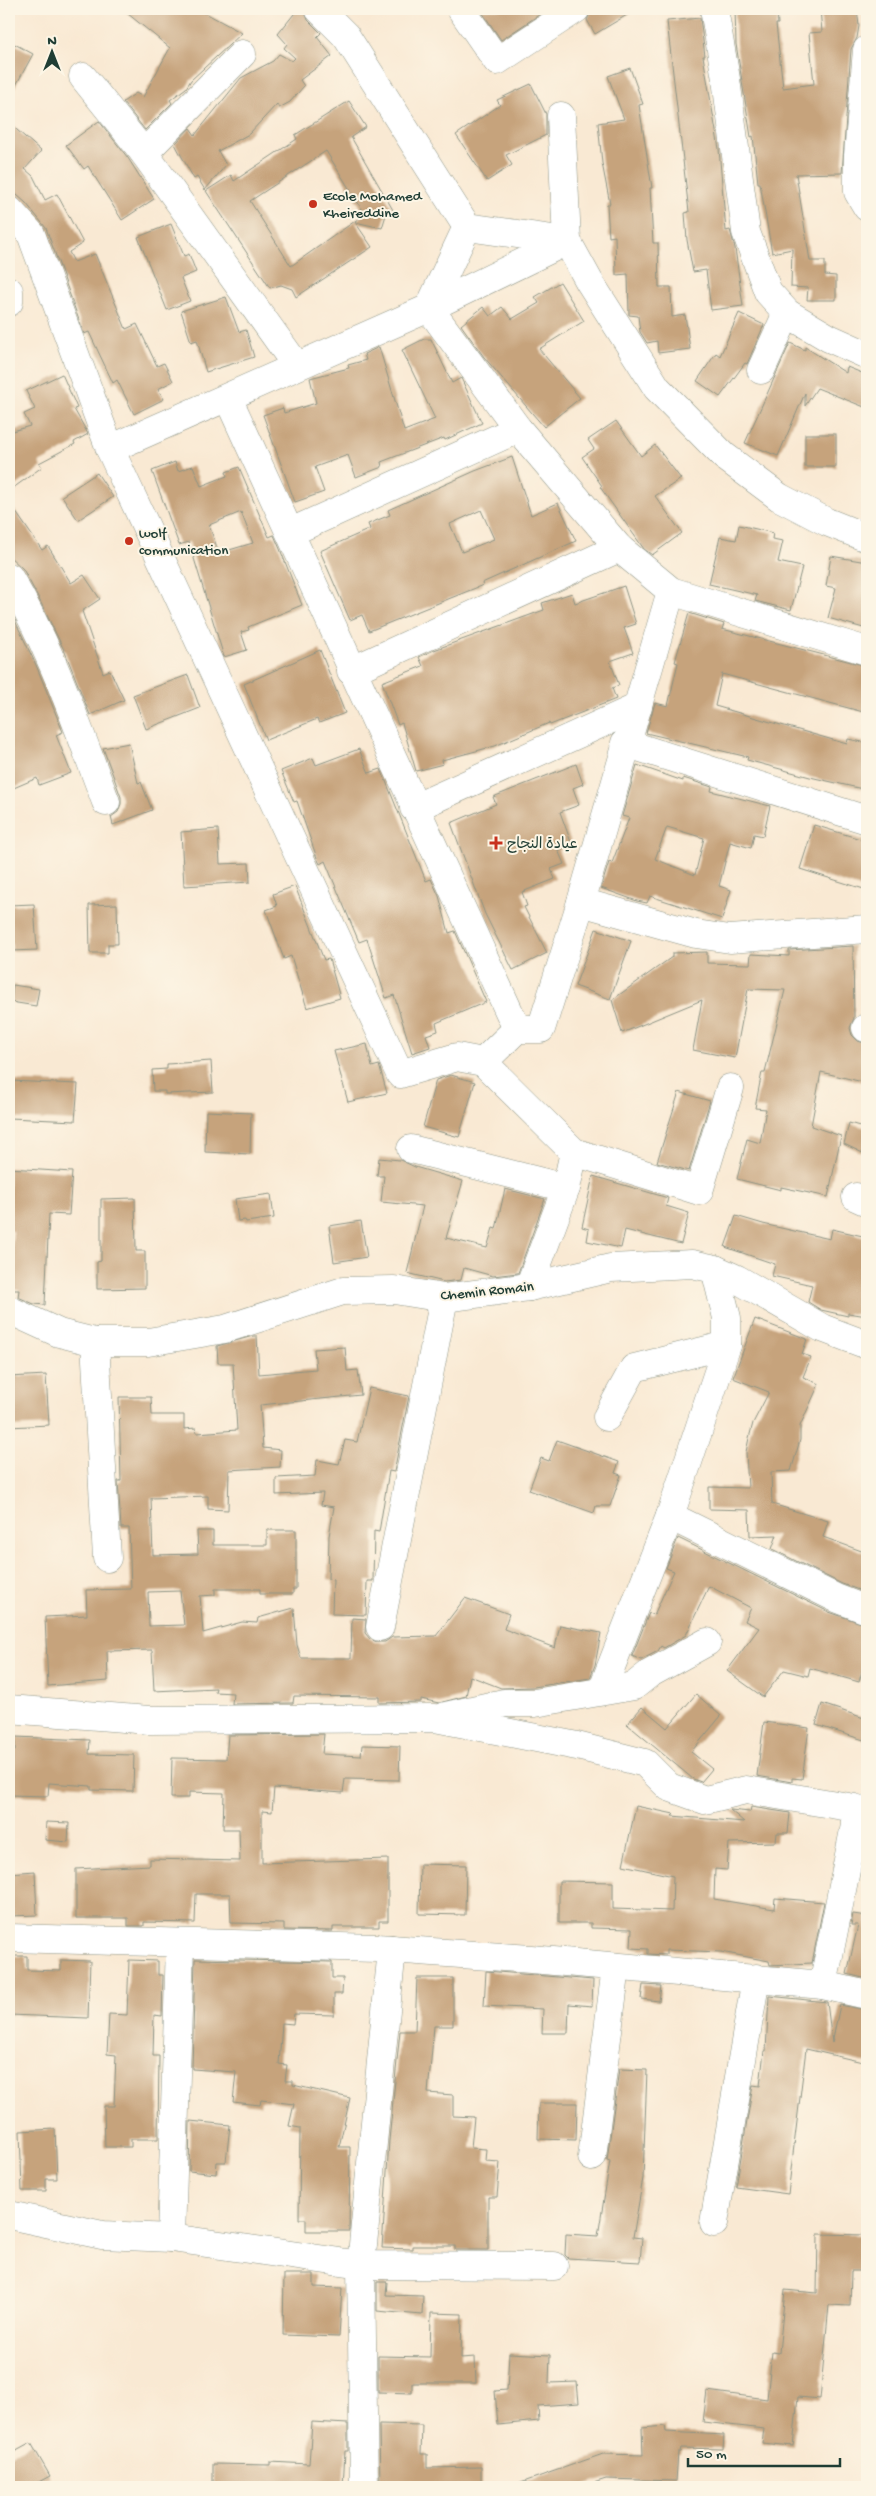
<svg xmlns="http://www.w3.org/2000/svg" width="876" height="2496" font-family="'Gochi Hand','Playpen Sans Arabic',sans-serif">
<rect width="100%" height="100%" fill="#fcf5e5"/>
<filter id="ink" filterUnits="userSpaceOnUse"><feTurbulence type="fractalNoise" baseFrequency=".02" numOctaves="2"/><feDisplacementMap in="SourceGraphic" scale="10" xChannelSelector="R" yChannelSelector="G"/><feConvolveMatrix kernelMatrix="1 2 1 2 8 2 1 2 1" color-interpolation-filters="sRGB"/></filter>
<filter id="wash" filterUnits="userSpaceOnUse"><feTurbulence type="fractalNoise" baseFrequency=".0096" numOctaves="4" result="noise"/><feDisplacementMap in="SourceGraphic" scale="20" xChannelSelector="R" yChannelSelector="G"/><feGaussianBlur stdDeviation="1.12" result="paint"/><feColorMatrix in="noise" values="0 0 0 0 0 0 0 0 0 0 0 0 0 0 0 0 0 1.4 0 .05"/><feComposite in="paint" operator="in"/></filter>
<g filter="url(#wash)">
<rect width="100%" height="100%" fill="#f9e9d3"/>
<g id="blocks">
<g fill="#c6a37c" fill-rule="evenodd">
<path d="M122,9H198L242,33L191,80L186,88L170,100L172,103L145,130L123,102L136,93L143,97L170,48Z"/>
<path d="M298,9H304L308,20L321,33L317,37L332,56L300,80L304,86L290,102L279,108L277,104L249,134L218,151L226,165L205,190L197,177L194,179L175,144L190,128L195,135L241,78L273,61L279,54L292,61L295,58L284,48L287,44L278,34Z"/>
<path d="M480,9H548L501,40Z"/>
<path d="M592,9H637L595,34L587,20Z"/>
<path d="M735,9H777L778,24H776L783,88L814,84L809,33L822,32L820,9H857L859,26L857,38L851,49L842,173L796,174L810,261H825V275L836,276V300H807L808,288L791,287L792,249L772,253L760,183H758L753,136L751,137L736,44Z"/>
<path d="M700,18L705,56H703L719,149L726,231L730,230L735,248L743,306L711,310L706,270L693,272L687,240L685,213L689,212L667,21Z"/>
<path d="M9,41L33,54L9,98Z"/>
<path d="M630,68L643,104L639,105L652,188H650L653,243H658L659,287H671L672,317L685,315L690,349L658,353L657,341L647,343L640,332L638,316L629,315L628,274L616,275L615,236L609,237L607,204H610L602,163L598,123L624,119L608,76Z"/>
<path d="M531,84L546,114V135L506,155L512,165L487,181L456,135L500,105L497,100Z"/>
<path d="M349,101L366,127L351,137L393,210L386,215L382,228L355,222L372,247L296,297L292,289L281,285L270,288L206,191L231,175L234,181L297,139L295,135ZM326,151L365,214L291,266L250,201Z"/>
<path d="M99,121L128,158L154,199L122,220L88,166L84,169L66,145Z"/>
<path d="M9,123L41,151L25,169L33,176L45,200L57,194L83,243L69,252L74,262L95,254L126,329L137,324L157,366L164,363L173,381L158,389L164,399L134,414L117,380L113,383L89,332L84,334L46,228L26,203L9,188Z"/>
<path d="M171,224L184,256L189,254L196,272L181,278L190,301L167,310L138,237Z"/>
<path d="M560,282L584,321L539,349L580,398L544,427L484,357L461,325L483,307L490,316L502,307L512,319L539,303L535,297Z"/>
<path d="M226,297L239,332L246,330L254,357L206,372L197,340L191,342L181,311Z"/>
<path d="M739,313L764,325L747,364L745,363L720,397L697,381L716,353L720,356Z"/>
<path d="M424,339H431L452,383L461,378L482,423L445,440L444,438L381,462L382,467L356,477L348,455L315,467L324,492L295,502L263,415L283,408L284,413L316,403L310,378L349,368L348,365L366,360L364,354L379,347L404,431L435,419L402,350Z"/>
<path d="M790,343L805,350V347L846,373L847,367L867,375V408L817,388L805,406V393L778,456L745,443Z"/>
<path d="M62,374L77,408L74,409L88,434L74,442L75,444L39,463L42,467L9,491V432L30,426L24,414L35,409L26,391Z"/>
<path d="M616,421L641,456L655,445L681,479L655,496L682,533L652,555L644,549L600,487L602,486L582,457L594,449L588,440Z"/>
<rect x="805" y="434" width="31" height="33"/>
<path d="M512,457L531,515L558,503L576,541L482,583L483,585L369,631L362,615L350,620L320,551L370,529L368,524L390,515L388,510L475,471ZM481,510L494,539L462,552L450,524Z"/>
<path d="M175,462L178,471L193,466L201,486L227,476L226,472L239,467L269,537L274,535L280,549L302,605L248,627L249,630L241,632L247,650L224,657L189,542L179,545L152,471ZM241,512L253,543L219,553L209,525Z"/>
<path d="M97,473L113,497L78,520L62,496Z"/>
<path d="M9,502L42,550L48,546L71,583L84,575L100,599L82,611L103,673L110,670L124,700L90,715L65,652L38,597L23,569L9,556Z"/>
<path d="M739,525L773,533L772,539L783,541L778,562L802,567L791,610L755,601L757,595L709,584L720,537L736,540Z"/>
<path d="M831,556L867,562V629L828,618L836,588L826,586Z"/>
<path d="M624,586L636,624L624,628L633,653L610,661L619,685L612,688L616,699L550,725L549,723L495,746L442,760L443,764L416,771L402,723L398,725L382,682L423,666L419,657L434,650L544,610L542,603L572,593L575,603Z"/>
<path d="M9,608L36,665L63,732L56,735L71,773L39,785L37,778L9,790Z"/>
<path d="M689,613L724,624L722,629L867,666V713L722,674L715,706L847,744L848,739L867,743V790L810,777L747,760L748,757L646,733L655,703L668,706L678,663L675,662Z"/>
<path d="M320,650L345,713L319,723L317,719L266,740L244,684Z"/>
<path d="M188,675L200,708L146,729L133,695Z"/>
<path d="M129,743L138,783L141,782L152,810L113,825L111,817L118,812L121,804V797L103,748Z"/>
<path d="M359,749L369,773L381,769L426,881L431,879L439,896L449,933L455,931L486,1002L436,1023L438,1031L426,1035L430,1047L412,1053L394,995L386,998L367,939L359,942L325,861L320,864L317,858L297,801L294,802L281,771L313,758L316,765Z"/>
<path d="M576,764L583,784L573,788L579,805L560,812L572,845L558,850L564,864L551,869L555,879L522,892L527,906L524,907L547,953L513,970L485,914L451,823L496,804L493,797Z"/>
<path d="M637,765L683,781V778L712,787L711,791L770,806L763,836L754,834L751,848L730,842L719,886L731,890L722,919L650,896L647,903L637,901L601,888L609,862L612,863L629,818L622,816ZM667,827L704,838L695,875L655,859Z"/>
<path d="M814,825L867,841V890L800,869Z"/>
<path d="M218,829L220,864L249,863L250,882L184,886L181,832Z"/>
<path d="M295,886L324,960L329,959L340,998L307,1008L291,956L284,959L266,910L277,906L273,894Z"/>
<path d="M34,904L37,950L12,951L11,934H9V905Z"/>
<path d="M117,904L118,944H108V953H90L89,905Z"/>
<path d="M596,929L631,941L610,999L575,986Z"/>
<path d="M853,946L854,1018L850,1028L852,1035L858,1041L867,1044V1083L821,1072L811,1126L841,1136L828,1197L781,1187V1190L737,1179L747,1139L760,1143L766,1109L755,1108L762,1072H765L785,990L748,989L735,1058L693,1050L702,1000L622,1033L612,1000L672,957V953L707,952V963L750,964L751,954L789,956V950Z"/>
<path d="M13,985L39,989L36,1006L11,1002Z"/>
<path d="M367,1044L372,1067L379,1065L387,1093L348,1102L334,1051Z"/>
<path d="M211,1061L213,1092L165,1094V1091H153L152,1070L167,1069V1064Z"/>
<path d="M451,1075L475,1082L459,1137L423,1127L436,1080Z"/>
<path d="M9,1081L78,1084L75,1121L9,1118Z"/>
<path d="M679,1092L710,1101L689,1171L657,1162Z"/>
<path d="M206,1111L251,1113L250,1154L205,1152Z"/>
<path d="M849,1123L867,1128V1155L844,1144Z"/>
<path d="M379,1158L400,1160L415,1167L463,1181L446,1238L487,1248L493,1228L496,1229L505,1189L545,1199L518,1273L493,1276L464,1268L461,1280L444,1282L407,1273L423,1206L381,1202L384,1176H377Z"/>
<path d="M9,1168L72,1172L69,1215L49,1214L45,1305L34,1304L18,1297L19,1290H9L13,1231H9Z"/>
<path d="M593,1176L668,1198L666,1206L689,1213L681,1244L625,1230L621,1248L587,1241L589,1229L582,1227Z"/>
<path d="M271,1194L274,1218L246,1222L245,1220L238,1221L235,1199Z"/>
<path d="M135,1198L136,1251H145V1288L97,1289V1262L101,1261V1199Z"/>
<path d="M736,1216L763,1224L830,1239L832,1229L867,1237V1316L848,1313V1316L821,1310L808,1302L812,1285L772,1276L775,1264L725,1247Z"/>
<path d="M361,1221L367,1257L334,1262L329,1226Z"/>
<path d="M755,1319L807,1339L802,1354L811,1357L803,1377L819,1384L800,1426V1440L791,1471L771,1472L772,1504L828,1521L823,1537L867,1553V1593L842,1584L772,1549L777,1535L750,1536L749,1510L709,1509V1487L748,1488L746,1452L749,1438L753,1423L769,1392L733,1378Z"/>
<path d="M253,1336H257L259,1374L316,1369L314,1349L345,1347L347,1371L358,1370L361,1395L260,1405L263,1448L281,1450L280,1467L229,1470L228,1510L208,1509V1496L151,1498L153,1555L198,1554L197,1531H213V1545H267V1530H296V1589H293V1594H260V1589H215V1595L200,1596L203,1633L242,1622L257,1623L258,1618L294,1608L297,1645L301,1658H351L352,1618L366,1619L365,1633L370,1639L377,1642H385L392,1637L436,1636L465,1598L509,1614L504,1629L555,1648L560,1625L601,1633L595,1665L590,1678L534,1687L501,1688L470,1676L466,1696L439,1703L421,1699V1702L379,1703V1697L294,1696L293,1703L232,1704L233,1693L215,1692L216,1688L154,1691L152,1650L107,1651L108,1681L48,1686L45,1617L87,1615L86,1590L131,1589L129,1528H121L118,1481H121L119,1397H151L152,1415H184V1429L196,1428L197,1433L237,1430L233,1363H218L217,1346ZM180,1591L184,1625L149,1626L148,1592Z"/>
<path d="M46,1375L49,1425L9,1427V1377Z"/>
<path d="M369,1388L409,1396L394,1472L389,1471L379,1532L374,1531L373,1581H367L366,1615L332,1614L333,1580L328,1579L329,1536L334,1507L321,1505L323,1493L276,1495V1478L315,1476L317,1460L339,1464L345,1440L357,1442Z"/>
<path d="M557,1440L619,1462L615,1473L621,1475L610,1506H596L594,1513L529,1490L541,1458L549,1461Z"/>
<path d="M678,1538L829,1612L867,1625V1652L859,1682L810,1668L808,1676L784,1670L763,1697L727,1671L759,1628L745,1621L751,1608L709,1586L686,1635L664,1648L661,1646L658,1651L641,1660L632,1656L649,1613L654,1615L674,1571L666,1568Z"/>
<path d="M696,1694L721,1716L691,1752L712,1769L701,1782L693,1779L627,1724L642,1707L667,1728Z"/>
<path d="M822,1704L867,1719V1741L816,1725Z"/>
<path d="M764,1722L809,1728L802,1779L792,1778V1782L757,1776Z"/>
<path d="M324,1734L322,1754L361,1756L362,1745L400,1746L399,1780L345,1779L343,1793L274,1788L272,1812L262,1811V1863L388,1859V1921H379V1927H333V1931L284,1930V1924L231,1923L230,1894H196L195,1923L144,1922V1926H128V1918H76V1869L150,1865V1859L240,1861L239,1829H223L224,1793L189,1792V1798H171L172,1758L226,1759L228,1735Z"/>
<path d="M15,1737L90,1740L89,1754L134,1755L133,1791L91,1790V1786L49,1783L48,1796L9,1795V1751H15Z"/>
<path d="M636,1806L674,1814L672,1816L744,1822L730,1810L750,1812L751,1807L790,1813L788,1833H777L776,1842L729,1843L727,1870L715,1869L714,1899L774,1909L775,1898L824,1902L812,1963L770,1965L769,1961L721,1952L666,1950V1955L648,1954V1949L631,1948L632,1929L591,1928V1923H559V1881L613,1882V1909L672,1911L673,1876L623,1865Z"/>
<path d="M46,1822L69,1823L68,1842L45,1840Z"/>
<path d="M420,1864L466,1865L465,1915L419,1914Z"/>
<path d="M35,1871L37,1915L10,1916L9,1873Z"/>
<path d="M853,1914L867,1916V1979L847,1974L858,1925H851Z"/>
<path d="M9,1956H27V1970L61,1971V1960L90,1961L88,2018L9,2015Z"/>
<path d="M195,1959L332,1962V1978H343L342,1994H334V2015L294,2014L293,2024L282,2023L279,2064L287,2065L285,2081H293V2085L350,2098L339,2147H350L349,2231H306V2219H299L300,2128L289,2126L294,2104L261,2100L260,2105L233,2102L236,2072L192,2069Z"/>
<path d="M129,1960L158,1961V1975H163L162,2016L154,2015L153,2056H159L158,2139H131V2147H105L104,2106H114L116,2055L107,2054L109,2014L127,2015Z"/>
<path d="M486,1971L593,1980L592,2006L569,2004L568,2033H542L543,2009L484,2006Z"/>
<path d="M417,1978H453V2026H434L428,2093L453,2095V2116L474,2117L471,2148L486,2149L485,2161L500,2162L497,2197H488V2250H455V2246H412V2249L382,2248L389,2141L400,2031H415Z"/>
<path d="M643,1985L661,1986L659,2001L641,1999Z"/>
<path d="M769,1996L827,2002L832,2043L840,2005L867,2010V2063L806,2049L788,2194L736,2187L753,2085L760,2086L764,2051H766Z"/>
<path d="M619,2069L647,2070L643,2178L633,2237L642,2238L640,2262L568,2258L565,2255L566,2234L598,2236L610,2161L607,2160Z"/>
<path d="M539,2103H577L576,2140L538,2139Z"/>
<path d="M190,2121L230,2125L226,2162H217L216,2174L189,2171Z"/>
<path d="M55,2129L57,2179H46V2191H22L20,2131Z"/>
<path d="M818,2234L866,2235L865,2271H851L850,2306L829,2305L820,2399L798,2397L793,2446L762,2443L764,2429L703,2422L707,2391L767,2399L772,2352L779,2353L785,2290L817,2293Z"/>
<path d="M284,2274H314V2287L342,2288L339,2337L283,2335Z"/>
<path d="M377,2282H387L386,2295L423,2296L422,2315L377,2311Z"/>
<path d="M431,2313L462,2314L461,2358L475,2357L476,2383H412V2393L378,2392V2356L430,2357Z"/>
<path d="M509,2353L550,2355L549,2383L577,2382L579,2403L538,2406L539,2421L498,2425L495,2391L507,2390Z"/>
<path d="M312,2422L348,2424V2451H345L343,2487H213V2464L270,2465V2462L309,2464Z"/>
<path d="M379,2424L422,2425L421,2454H427V2468L481,2467V2487H380Z"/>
<path d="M665,2426L666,2432L724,2435L723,2449L681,2448L680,2452H678L676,2481L606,2479L581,2487H515V2485L603,2454L643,2455L642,2428Z"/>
<path d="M31,2443L50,2476L29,2487H9V2455Z"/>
</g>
</g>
</g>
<g filter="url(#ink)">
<use href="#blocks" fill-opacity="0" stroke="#8c9384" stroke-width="1"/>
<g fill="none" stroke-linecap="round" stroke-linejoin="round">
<defs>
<g id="minor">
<path d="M319,9L346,36L467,227L567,241"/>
<path d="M461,9L497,61L576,9"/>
<path d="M714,9L726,79L746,232L768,292L787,313L829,338L867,355"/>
<path d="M867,50L858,155V192L867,207"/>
<path d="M83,77L144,153L296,365"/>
<path d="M561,116L567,241L589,281L657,388L724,456L779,497L827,522L867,538"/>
<path d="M144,153L242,54"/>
<path d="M9,210L31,234L110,449L400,1074L457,1057L483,1062L517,1029H541L581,902L671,591"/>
<path d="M9,291V302"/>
<path d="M429,308L567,241"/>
<path d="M429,308L467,227"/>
<path d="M761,370L787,313"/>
<path d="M228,398L517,1029"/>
<path d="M110,449L429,308L518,429L619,548L671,591L867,651"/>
<path d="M291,532L518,429"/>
<path d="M9,577C51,647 77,726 106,802"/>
<path d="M351,671L619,548"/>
<path d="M625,743L867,820"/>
<path d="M414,808L638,707"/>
<path d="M581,902L696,934L730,939L867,929"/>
<path d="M866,1028H867"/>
<path d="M483,1062L574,1152L566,1188L529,1287"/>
<path d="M411,1149L566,1188"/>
<path d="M574,1152L699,1191L730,1088"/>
<path d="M856,1197L867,1202"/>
<path d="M9,1310L59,1333L95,1342H148L225,1329L343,1291L394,1290L444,1298L529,1287L611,1268L692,1264L715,1269L737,1279L822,1328L867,1345"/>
<path d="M95,1342L107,1558"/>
<path d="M607,1417L634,1368L727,1345"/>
<path d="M670,1516L836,1598L867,1610"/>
<path d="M380,1627L444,1298"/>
<path d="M602,1690L670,1516L727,1345V1318L715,1269"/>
<path d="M9,1709L149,1720L435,1718L577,1746L645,1763L669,1787L705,1800L746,1790L855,1808V1825L823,1985"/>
<path d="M446,1716L504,1703H535L634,1686L649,1674L707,1642"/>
<path d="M9,1938L377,1948L531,1959L823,1985L867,1995"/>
<path d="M592,2157L616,1967"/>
<path d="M9,2215L102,2235L171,2238L361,2265L554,2266"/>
<path d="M714,2223L756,1978"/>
<path d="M171,2238L180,1944"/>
<path d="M364,2487L361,2265L392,1949"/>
</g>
</defs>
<use href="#minor" stroke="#8c9384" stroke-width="29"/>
<use href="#minor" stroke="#fff" stroke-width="28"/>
</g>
</g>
<g fill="#c8321e" stroke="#fcf5e5" stroke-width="2">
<circle cx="313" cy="204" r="5"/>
<circle cx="129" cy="541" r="5"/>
<path d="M493.5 835.5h5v5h5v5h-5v5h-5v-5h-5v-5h5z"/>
</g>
<g text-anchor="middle" stroke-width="4" stroke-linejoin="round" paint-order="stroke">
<g font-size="15" fill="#1f3d34" stroke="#fcf5e5" text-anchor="start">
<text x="323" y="200">Ecole Mohamed<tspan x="323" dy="17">Kheireddine</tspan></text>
<text x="139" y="537">wolf<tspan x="139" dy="17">communication</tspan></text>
<text x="507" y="848">عيادة النجاح</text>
</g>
<g font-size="15" fill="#1f3d34" stroke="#fcf5e5">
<text transform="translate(487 1290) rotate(-6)" y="5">Chemin Romain</text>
</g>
</g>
<rect width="876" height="2496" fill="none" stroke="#fcf5e5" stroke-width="30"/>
<g transform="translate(52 52)" stroke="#fcf5e5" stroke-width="4" paint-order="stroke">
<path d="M0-4L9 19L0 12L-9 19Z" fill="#1f3d34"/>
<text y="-8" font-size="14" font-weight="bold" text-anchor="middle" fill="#1f3d34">N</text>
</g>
<path d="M688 2458v8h152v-8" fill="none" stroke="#1f3d34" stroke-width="2.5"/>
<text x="696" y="2458" font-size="15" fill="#1f3d34" stroke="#fcf5e5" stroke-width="4" paint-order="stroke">50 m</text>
</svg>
